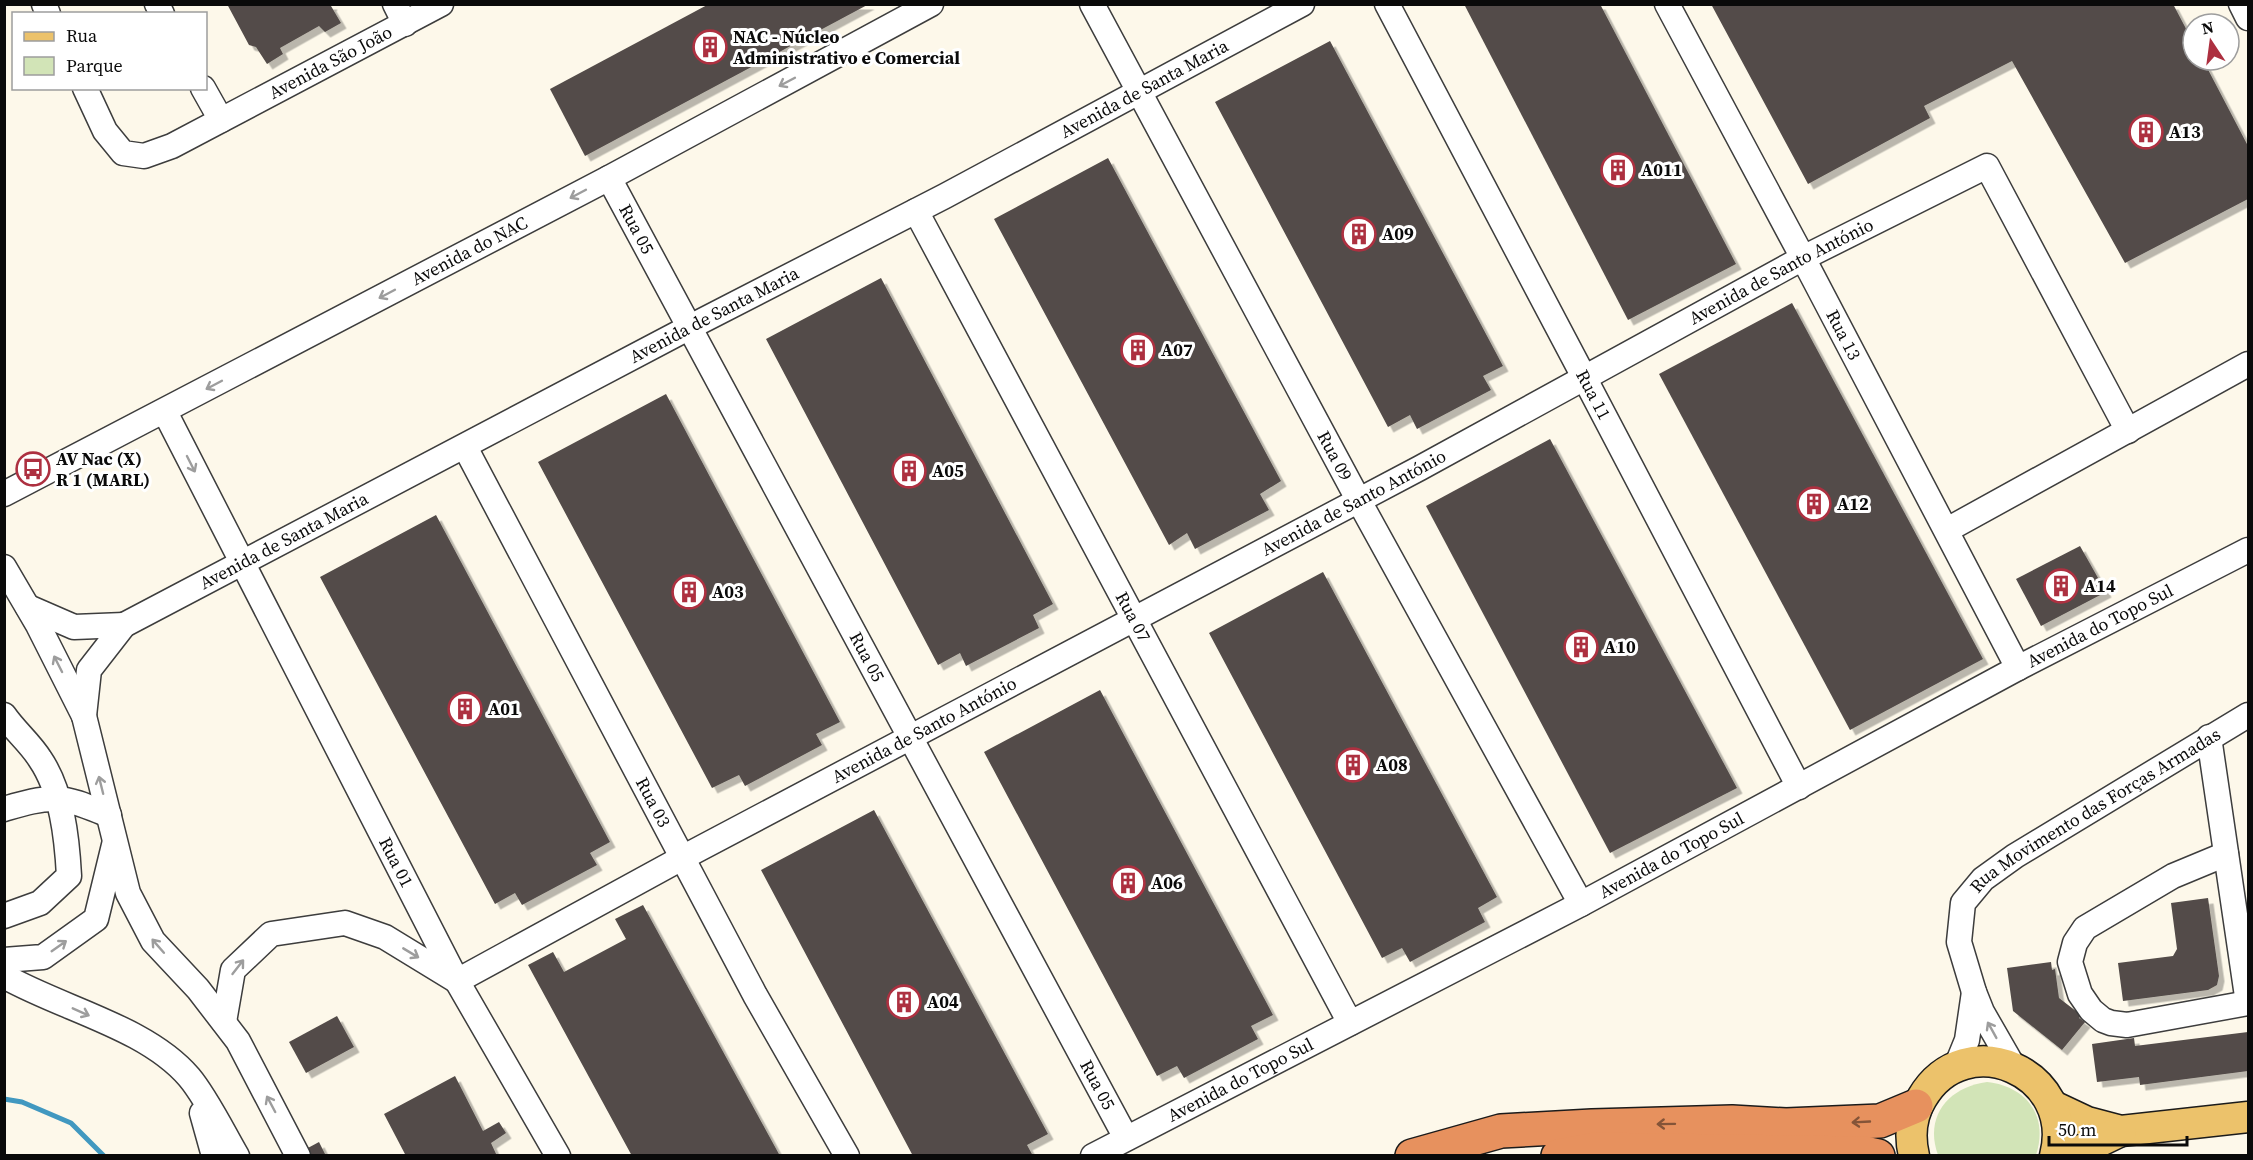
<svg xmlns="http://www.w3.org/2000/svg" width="2253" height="1160" font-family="'Source Serif 4',serif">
<defs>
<filter id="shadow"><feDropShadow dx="5.5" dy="5.5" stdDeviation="0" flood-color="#0004"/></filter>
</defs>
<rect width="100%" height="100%" fill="#fdf8ea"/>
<path fill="#d2e4b7" d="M1987,1082C2026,1086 2049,1116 2036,1155H1938C1924,1117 1948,1087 1987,1082Z"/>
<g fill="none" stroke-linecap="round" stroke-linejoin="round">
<path stroke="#4198c0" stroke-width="5" d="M4,1099L22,1102L71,1123L104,1156"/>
</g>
<g fill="#524b48" filter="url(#shadow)">
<path d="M227,4H332L331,6L341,23L325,32L319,26L280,48L283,54L267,64L256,47L249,45Z"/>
<path d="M709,4H869L585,156L550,89Z"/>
<path d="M1464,4H1600L1736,264L1628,320Z"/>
<path d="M1711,4H2173L2193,42V60H2203L2248,146V199L2125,263L2012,61L1924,106L1930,118L1808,184Z"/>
<path d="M1330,41L1503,366L1483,376L1491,390L1417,429L1410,415L1388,427L1215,102Z"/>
<path d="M1108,158L1281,481L1260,494L1269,510L1195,549L1187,533L1169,545L994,219Z"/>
<path d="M881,278L1053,604L1033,615L1039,628L966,666L960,653L938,665L766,339Z"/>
<path d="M1792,303L1983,659L1850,730L1659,374Z"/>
<path d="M666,394L840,722L816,734L822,745L745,786L739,775L712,788L538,462Z"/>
<path d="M1550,439L1737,788L1610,853L1426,506Z"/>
<path d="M436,515L610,842L590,853L597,865L522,905L515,893L495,904L320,577Z"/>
<path d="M2080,546L2106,592L2041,626L2016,579Z"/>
<path d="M1323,572L1497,897L1478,908L1485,922L1410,962L1402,948L1382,958L1209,633Z"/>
<path d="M1100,690L1273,1015L1251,1026L1258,1039L1184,1078L1177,1066L1157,1076L984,752Z"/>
<path d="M874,810L1048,1134L1027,1145L1033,1156H913L761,870Z"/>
<path d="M2208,898L2219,976L2217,985L2208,990L2123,1001L2118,963L2173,956L2177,949L2171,903Z"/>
<path d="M643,905L780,1156H632L528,965L553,952L564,972L626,939L615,919Z"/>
<path d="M2051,962L2052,970L2055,969L2059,998L2081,1015L2079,1018L2085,1022L2062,1050L2013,1011L2007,968Z"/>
<path d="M337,1016L354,1047L306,1073L289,1042Z"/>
<path d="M2248,1032V1071L2140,1085L2139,1077L2097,1082L2092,1044L2134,1038L2135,1046Z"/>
<path d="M455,1076L483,1131L499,1122L506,1133L491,1143L497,1156H406L384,1114Z"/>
<path d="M319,1142L326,1156H293Z"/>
</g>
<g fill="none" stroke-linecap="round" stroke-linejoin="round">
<defs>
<g id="minor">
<path d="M44,4L48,14"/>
<path d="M157,4L162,14"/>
<path d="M395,4L405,24"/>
<path id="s1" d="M1092,4L1359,501L1581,904"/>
<path id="s2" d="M1387,4L1585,379L1799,787"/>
<path id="s3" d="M1667,4L1803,258L2018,668"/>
<path d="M2241,4L2248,18"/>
<path id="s4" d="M85,88L105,131L123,153L144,156L172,146L441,4"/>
<path d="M203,88L221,120"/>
<path id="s5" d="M609,178L1126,1138"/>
<path id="s6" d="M916,211L1350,1023"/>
<path id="s7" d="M165,412L457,981L558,1156"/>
<path id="s8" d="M465,447L755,995L847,1156"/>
<path id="s9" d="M4,494L609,178L931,4"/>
<path d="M1947,530L2248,364"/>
<path d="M4,567L38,625L84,716L128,893L153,941L198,989L238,1041L298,1156"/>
<path d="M28,607L74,627L124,625"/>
<path d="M4,715C15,731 30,743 40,759C62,791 67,838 69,876L40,903L4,916"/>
<path id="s10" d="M84,716L89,670L124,625L690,327L945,196L1302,4"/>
<path d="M2209,737L2248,1003"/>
<path d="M4,809C21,804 40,798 57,799C75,800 93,809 109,815"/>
<path d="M2226,854L2173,876L2085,928L2075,943L2070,962L2080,994L2091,1010L2103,1020L2111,1023L2127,1025L2248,1003"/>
<path d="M4,960L43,957L96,919L114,845"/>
<path d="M4,976C62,1009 146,1027 189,1077C206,1097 223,1132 237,1156"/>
<path id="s11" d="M224,1022L233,970L271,934L345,923L385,937L457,981L682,858L1420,468L1803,258L1987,166L2128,431"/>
<path id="s12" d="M2013,1066L1982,1012L1974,992L1959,942L1963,903L1983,879L2015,856L2248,715"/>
<path d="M1956,1067L1967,1040L1974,992"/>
<path d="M202,1113L214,1156"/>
<path id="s13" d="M1093,1156L1581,904L2018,668L2248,550"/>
</g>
<g id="major">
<path d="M2053,1106L2087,1122L2121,1131L2248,1117"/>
<path d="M1914,1156C1909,1135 1911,1116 1922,1098C1965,1024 2077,1072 2055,1156"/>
<path d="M2069,1156L2121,1131"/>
</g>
<g id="highway">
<path d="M1412,1156L1501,1131L1592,1126L1732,1122L1786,1125L1880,1121L1916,1106"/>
<path d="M1558,1156L1595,1149L1864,1153L1878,1156"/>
</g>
</defs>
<use href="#minor" stroke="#3d3d3d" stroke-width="27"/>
<use href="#major" stroke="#1b1b1b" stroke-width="33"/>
<use href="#highway" stroke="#1b1b1b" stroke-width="36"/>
<use href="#minor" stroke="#fff" stroke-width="24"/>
<use href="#major" stroke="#ecc26b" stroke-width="30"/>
<use href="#highway" stroke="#e7915e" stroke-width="33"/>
</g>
<defs><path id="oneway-shaft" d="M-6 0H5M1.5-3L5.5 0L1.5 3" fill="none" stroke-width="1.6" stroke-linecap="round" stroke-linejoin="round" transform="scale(1.5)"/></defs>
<g stroke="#9d9d9d">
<use href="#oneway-shaft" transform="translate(787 82) rotate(152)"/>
<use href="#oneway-shaft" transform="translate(578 194) rotate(152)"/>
<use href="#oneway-shaft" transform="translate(387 294) rotate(152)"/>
<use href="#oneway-shaft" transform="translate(214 385) rotate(152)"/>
<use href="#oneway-shaft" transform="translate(191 464) rotate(63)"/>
<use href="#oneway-shaft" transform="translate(58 664) rotate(-117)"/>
<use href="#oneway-shaft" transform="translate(101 785) rotate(-104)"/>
<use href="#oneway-shaft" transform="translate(59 946) rotate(-35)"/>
<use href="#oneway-shaft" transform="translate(158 946) rotate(-131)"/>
<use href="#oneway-shaft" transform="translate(411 953) rotate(31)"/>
<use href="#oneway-shaft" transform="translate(238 967) rotate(-52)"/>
<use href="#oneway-shaft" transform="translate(81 1012) rotate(24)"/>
<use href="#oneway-shaft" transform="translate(1992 1030) rotate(-119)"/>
<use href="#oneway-shaft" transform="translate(271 1104) rotate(-118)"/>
</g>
<g stroke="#845438">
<use href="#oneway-shaft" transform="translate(1861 1122) rotate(177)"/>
<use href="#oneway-shaft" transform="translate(1666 1124) rotate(179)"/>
</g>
<defs>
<symbol id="building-ring" viewBox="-11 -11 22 22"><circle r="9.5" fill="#fff" stroke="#ad3040" stroke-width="1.5"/><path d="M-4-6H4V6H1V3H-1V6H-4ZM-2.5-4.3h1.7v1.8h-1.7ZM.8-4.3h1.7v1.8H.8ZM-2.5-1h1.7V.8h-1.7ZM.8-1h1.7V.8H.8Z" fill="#ad3040"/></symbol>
<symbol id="bus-ring" viewBox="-11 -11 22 22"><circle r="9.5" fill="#fff" stroke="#ad3040" stroke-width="1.5"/><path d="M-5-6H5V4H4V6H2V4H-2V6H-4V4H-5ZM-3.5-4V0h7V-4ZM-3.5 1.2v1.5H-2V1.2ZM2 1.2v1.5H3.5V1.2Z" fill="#ad3040"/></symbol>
</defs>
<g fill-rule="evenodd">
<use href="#building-ring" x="691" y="28" width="38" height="38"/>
<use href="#building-ring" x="2127" y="113" width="38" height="38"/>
<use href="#building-ring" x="1599" y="151" width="38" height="38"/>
<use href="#building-ring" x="1340" y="215" width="38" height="38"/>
<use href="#building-ring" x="1119" y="331" width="38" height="38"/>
<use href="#bus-ring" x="14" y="450" width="38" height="38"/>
<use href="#building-ring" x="890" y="452" width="38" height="38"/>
<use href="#building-ring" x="1795" y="485" width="38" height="38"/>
<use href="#building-ring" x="2042" y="567" width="38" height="38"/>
<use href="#building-ring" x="670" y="573" width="38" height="38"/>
<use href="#building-ring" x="1562" y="628" width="38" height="38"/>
<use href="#building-ring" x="446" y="690" width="38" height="38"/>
<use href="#building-ring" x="1334" y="746" width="38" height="38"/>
<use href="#building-ring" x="1109" y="864" width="38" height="38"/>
<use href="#building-ring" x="885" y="983" width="38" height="38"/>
</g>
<g text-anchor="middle" stroke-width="6" stroke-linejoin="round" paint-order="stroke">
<g font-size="18" font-weight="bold" fill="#0a0a0a" stroke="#fff" text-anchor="start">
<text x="733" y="43">NAC - Núcleo<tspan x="733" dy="21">Administrativo e Comercial</tspan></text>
<text x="2169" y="138">A13</text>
<text x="1641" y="176">A011</text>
<text x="1382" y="240">A09</text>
<text x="1161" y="356">A07</text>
<text x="56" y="465">AV Nac (X)<tspan x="56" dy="21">R 1 (MARL)</tspan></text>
<text x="932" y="477">A05</text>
<text x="1837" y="510">A12</text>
<text x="2084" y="592">A14</text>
<text x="712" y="598">A03</text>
<text x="1604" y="653">A10</text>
<text x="488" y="715">A01</text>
<text x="1376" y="771">A08</text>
<text x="1151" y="889">A06</text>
<text x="927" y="1008">A04</text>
</g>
<g font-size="18" fill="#0a0a0a" stroke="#fff">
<text dy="6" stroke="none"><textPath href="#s4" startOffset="306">Avenida São João</textPath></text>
<text dy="6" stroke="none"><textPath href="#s10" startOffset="1256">Avenida de Santa Maria</textPath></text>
<text dy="6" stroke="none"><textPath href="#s5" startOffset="58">Rua 05</textPath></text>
<text dy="6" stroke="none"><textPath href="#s9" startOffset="525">Avenida do NAC</textPath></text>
<text dy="6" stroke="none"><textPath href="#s11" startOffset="1809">Avenida de Santo António</textPath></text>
<text dy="6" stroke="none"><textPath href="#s10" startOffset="770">Avenida de Santa Maria</textPath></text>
<text dy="6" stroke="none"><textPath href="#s3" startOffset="375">Rua 13</textPath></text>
<text dy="6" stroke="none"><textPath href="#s2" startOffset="442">Rua 11</textPath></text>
<text dy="6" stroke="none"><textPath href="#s1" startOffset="513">Rua 09</textPath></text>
<text dy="6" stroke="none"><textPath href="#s11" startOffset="1323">Avenida de Santo António</textPath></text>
<text dy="6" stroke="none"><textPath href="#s10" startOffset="284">Avenida de Santa Maria</textPath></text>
<text dy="6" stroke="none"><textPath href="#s6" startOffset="460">Rua 07</textPath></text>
<text dy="6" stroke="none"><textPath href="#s13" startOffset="1138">Avenida do Topo Sul</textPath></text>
<text dy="6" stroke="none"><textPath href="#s5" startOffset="544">Rua 05</textPath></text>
<text dy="6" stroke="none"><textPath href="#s11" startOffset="837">Avenida de Santo António</textPath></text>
<text dy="6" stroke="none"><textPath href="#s8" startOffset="402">Rua 03</textPath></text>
<text dy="6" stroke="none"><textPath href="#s12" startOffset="338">Rua Movimento das Forças Armadas</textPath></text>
<text dy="6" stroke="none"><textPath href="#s13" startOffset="652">Avenida do Topo Sul</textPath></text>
<text dy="6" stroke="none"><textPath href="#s7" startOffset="506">Rua 01</textPath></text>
<text dy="6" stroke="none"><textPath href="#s13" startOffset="166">Avenida do Topo Sul</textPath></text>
<text dy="6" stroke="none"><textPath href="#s5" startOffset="1030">Rua 05</textPath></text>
</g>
</g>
<rect width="2253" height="1160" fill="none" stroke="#0a0a0a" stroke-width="12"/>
<rect x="12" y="12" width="195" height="78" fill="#ffffff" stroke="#9d9d9d" stroke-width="1.5"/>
<rect x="24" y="32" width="30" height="9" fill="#ecc26b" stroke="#9d9d9d" stroke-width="1.5"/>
<text x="66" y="42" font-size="18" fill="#0a0a0a">Rua</text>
<rect x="24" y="57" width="30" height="18" fill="#d2e4b7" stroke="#9d9d9d" stroke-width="1.5"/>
<text x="66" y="72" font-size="18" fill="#0a0a0a">Parque</text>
<g transform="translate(2211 42) rotate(347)"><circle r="28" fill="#ffffff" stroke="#9d9d9d" stroke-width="1.5"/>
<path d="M0-4.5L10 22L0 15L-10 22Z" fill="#ad3040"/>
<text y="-9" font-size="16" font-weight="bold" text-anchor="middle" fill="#0a0a0a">N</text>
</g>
<path d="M2049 1136v9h138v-9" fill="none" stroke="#0a0a0a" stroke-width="3"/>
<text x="2058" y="1136" font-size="18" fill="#0a0a0a" stroke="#ffffff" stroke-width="4.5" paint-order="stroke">50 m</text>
</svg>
